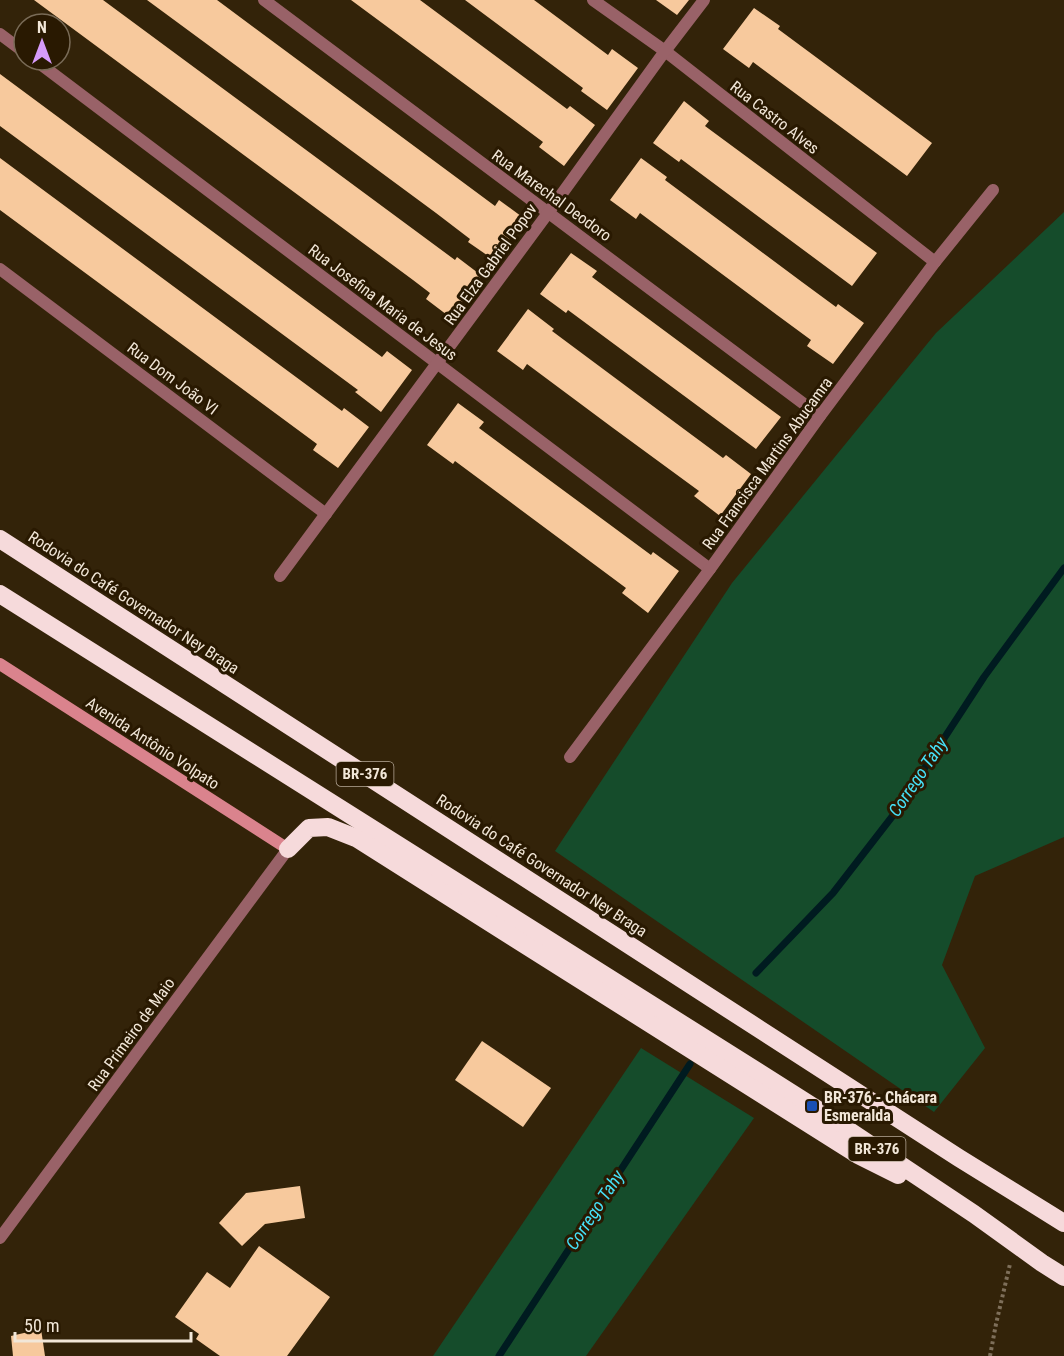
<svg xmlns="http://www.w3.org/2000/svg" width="1064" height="1356" font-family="'Roboto Condensed',sans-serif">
<rect width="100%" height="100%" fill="#332309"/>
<g fill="#154c2b">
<path d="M1064,212V837L975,876L942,965L985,1048L934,1112L555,851L732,583L936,333Z"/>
<path d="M641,1048L754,1118L586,1356H433Z"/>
</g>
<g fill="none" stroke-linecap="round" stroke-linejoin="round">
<g stroke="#001b20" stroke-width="7">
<path d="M756,973L833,893L898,809L984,677L1064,568"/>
<path d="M499,1356L690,1064"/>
</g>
</g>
<g fill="#f7c99d">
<path d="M34,0H103L455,260L457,257L482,276L451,318L426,299L430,293L413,280Z"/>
<path d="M147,0H217L495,206L499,200L525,219L494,260L468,242L470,239L436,213Z"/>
<path d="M351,0H420L567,109L570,106L595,125L564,166L539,147L543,142Z"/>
<path d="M465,0H534L608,55L612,49L638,68L607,110L581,91L583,88Z"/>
<path d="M656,0H689L677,15Z"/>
<path d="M754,8L780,26L778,29L932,143L907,176L753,62L749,68L723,49Z"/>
<path d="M0,74L382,357L387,351L412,370L381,412L355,392L358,390L0,126Z"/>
<path d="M684,101L709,121L705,126L877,253L852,286L681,159L679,162L653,143Z"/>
<path d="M0,158L342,411L344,408L369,427L338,468L313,450L317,444L0,210Z"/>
<path d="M641,158L667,177L665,180L802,282L836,307L838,304L864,323L833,364L807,346L811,340L777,315L640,213L636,219L610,200Z"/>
<path d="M571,253L597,271L592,277L781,417L756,449L568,310L566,313L540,294Z"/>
<path d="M528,309L554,329L552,331L638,395L723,458L726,455L751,474L720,516L694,496L699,491L613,428L527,364L523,370L497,351Z"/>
<path d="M458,403L484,422L479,428L651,555L653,552L679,571L648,613L622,593L626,588L455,461L453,464L427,445Z"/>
<path d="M482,1041L551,1088L523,1127L455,1080Z"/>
<path d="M300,1186L305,1218L265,1224L242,1246L219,1223L246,1193Z"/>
<path d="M259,1246L330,1297L287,1356H220L196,1339L199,1334L175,1317L207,1272L230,1288Z"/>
<path d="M41,1329L45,1356H13L11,1336Z"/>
</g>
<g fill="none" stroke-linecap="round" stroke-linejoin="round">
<path stroke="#7e6f5a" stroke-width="4" stroke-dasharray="3 3" stroke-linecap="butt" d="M990,1356L996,1324L1010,1264"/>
<g stroke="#996268" stroke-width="12">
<path d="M264,0L820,416"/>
<path d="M593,0L665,51L935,262"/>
<path d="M0,34L24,52"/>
<path d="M35,60L710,569"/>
<path d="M0,269L326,514"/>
<path d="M280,576L548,213L665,51L704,0"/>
<path d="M570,757L710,569L820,416L935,262L993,190"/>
<path d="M0,1238L288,849"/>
</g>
<path stroke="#da838d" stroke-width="12" d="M0,664L288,849"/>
<g stroke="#f6dadb" stroke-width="18">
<path d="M0,539L959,1158L1064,1223"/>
<path d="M0,594L812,1106L974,1214L1042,1263L1064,1277"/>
<path d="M288,849L309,828L328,827L356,838L858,1155L898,1175"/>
</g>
</g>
<rect fill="#1a4fb4" stroke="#291901" stroke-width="2" x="806" y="1100" width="12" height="12" rx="3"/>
<g text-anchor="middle" stroke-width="6" stroke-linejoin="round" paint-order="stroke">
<g fill="#291901" stroke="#b6a998" stroke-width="1.5">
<rect x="336.5" y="762" width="57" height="24" rx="4.5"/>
<rect x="848.5" y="1137" width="57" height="24" rx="4.5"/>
</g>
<g font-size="15" font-weight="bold" fill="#f2e7d8">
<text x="365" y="779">BR-376</text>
<text x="877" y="1154">BR-376</text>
</g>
<g font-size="16" fill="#f2e7d8" stroke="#291901">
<text transform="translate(775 117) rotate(38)" y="6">Rua Castro Alves</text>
<text transform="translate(552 195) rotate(36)" y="6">Rua Marechal Deodoro</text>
<text transform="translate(490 264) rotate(-54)" y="6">Rua Elza Gabriel Popov</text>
<text transform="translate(383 302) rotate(37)" y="6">Rua Josefina Maria de Jesus</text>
<text transform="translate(173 378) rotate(37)" y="6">Rua Dom João VI</text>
<text transform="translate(767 463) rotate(-54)" y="6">Rua Francisca Martins Abucamra</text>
<text transform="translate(134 602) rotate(33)" y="6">Rodovia do Café Governador Ney Braga</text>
<text transform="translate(153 743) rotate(33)" y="6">Avenida Antônio Volpato</text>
<text transform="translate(542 865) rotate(33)" y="6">Rodovia do Café Governador Ney Braga</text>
<text transform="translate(131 1034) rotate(-54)" y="6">Rua Primeiro de Maio</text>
</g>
<g font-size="16" font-weight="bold" fill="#f2e7d8" stroke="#291901" text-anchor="start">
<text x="824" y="1103">BR-376 - Chácara<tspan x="824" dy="18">Esmeralda</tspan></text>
</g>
<g font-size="18" font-style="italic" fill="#46e0f6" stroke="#291901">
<text transform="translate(918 777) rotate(-56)" y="6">Corrego Tahy</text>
<text transform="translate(595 1210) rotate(-57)" y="6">Corrego Tahy</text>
</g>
</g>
<g transform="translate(42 42)"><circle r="28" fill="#291901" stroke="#796b57" stroke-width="1.5"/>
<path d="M0-4.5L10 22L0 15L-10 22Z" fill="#d69bfa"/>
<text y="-9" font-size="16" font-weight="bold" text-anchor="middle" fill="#f2e7d8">N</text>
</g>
<path d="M15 1332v9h176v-9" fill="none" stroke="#f2e7d8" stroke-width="3"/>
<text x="24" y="1332" font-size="18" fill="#f2e7d8" stroke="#291901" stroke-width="4.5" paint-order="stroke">50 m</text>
</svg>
